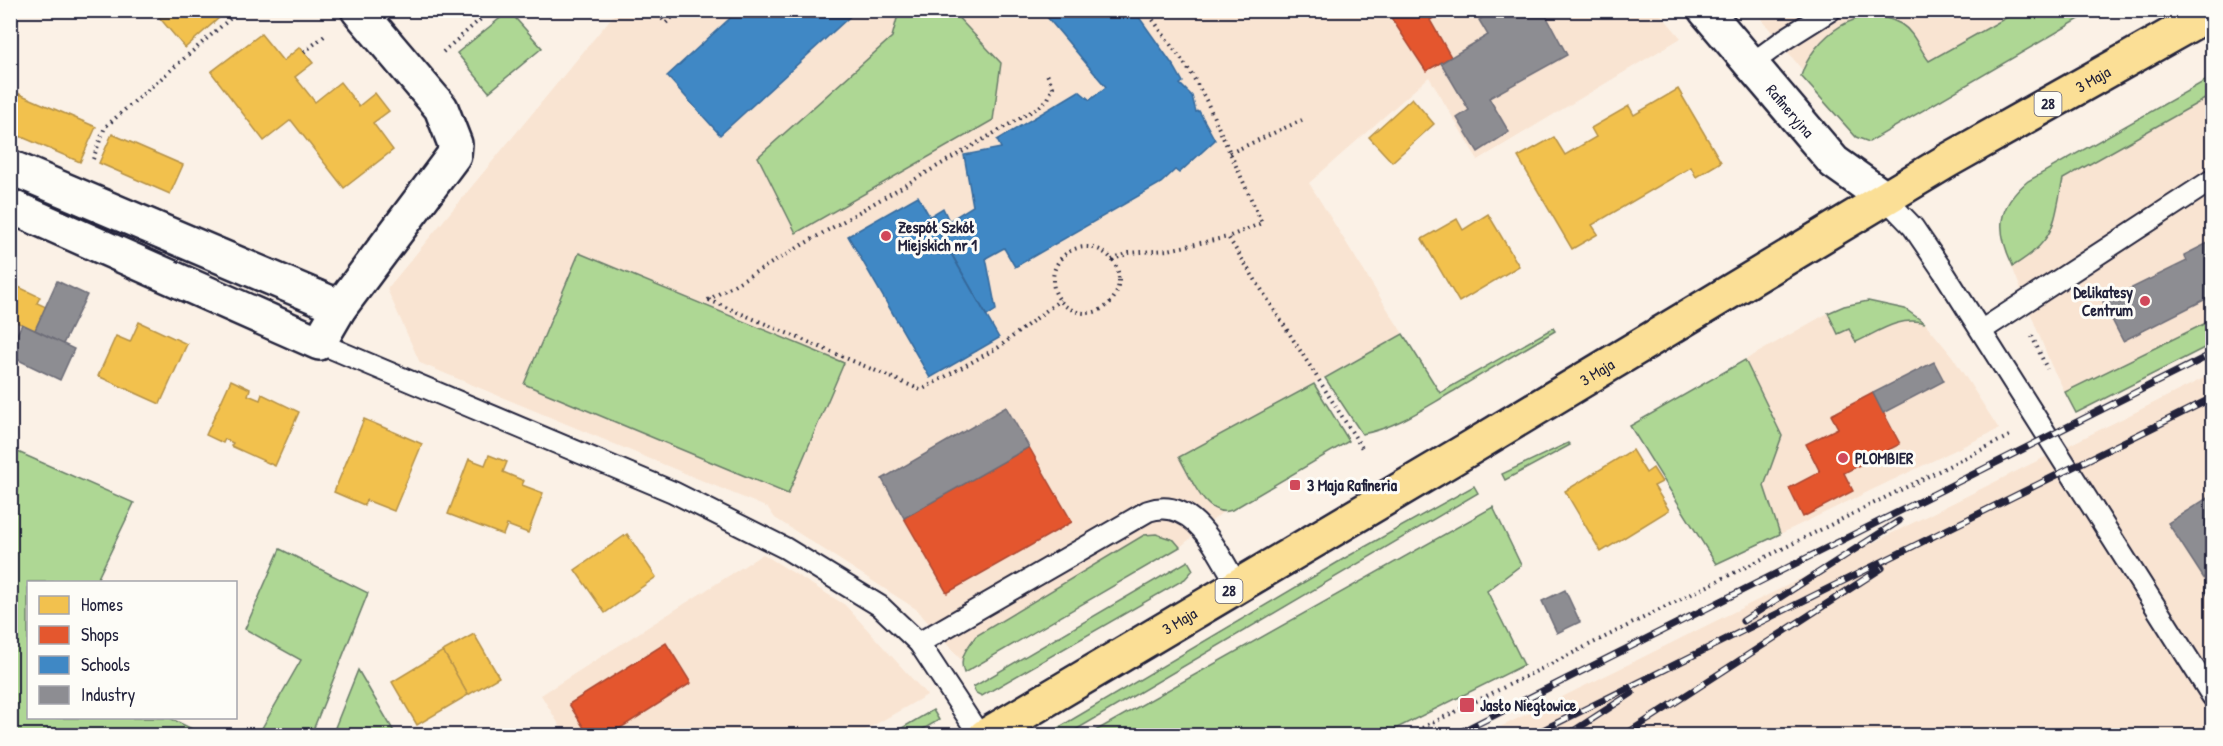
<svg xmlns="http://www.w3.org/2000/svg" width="2223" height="746" font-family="'Patrick Hand',sans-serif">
<rect width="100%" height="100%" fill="#fbf1e6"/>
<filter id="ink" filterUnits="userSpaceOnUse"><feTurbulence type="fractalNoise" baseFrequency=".0167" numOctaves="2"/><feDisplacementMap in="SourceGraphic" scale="12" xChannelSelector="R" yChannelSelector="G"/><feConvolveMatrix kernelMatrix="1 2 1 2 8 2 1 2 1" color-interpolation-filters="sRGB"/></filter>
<g filter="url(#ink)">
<g fill="#f9e4d2">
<path d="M1657,10L1681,38L1478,160L1429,77L1309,183L1403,334L1180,457L1217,510L1223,512L1180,547L970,670L916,609L775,518L768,508L420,363L387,289L617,11Z"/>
<path d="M1755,11H2093L1869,142L1856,137Z"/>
<path d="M2212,77V320L2065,392L2051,365L2003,244L2001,224L2007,203L2028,181Z"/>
<path d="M1828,313L1837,333L1849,329L1913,319L1925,323L1952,356L1999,429L1780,534L1764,486L1782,436L1745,360Z"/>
<path d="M2212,374V735L1482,736L1615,671Z"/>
<path d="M763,554L845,605L927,695L857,735L566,736L541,695Z"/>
</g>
<g fill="#aed794" stroke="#687c68" stroke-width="1.5">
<path d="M509,11L542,48L489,92L457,53Z"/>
<path d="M899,11H952L1001,63L993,120L796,233L758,157L892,37Z"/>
<path d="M2018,11H2093L1869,142L1856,137L1801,76C1813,37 1860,0 1901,24C1914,32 1920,50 1929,61Z"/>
<path d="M2212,77V95L2063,179C2053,226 2056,240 2013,266C1996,230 1996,208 2028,181Z"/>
<path d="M579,253L844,363L788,494L524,384Z"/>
<path d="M1868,301L1905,309L1925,323C1901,315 1878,332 1856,342L1849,329L1838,334L1828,313L1844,306Z"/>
<path d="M2212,320V344L2076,413L2065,392Z"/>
<path d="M1553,328L1555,331C1521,351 1487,371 1454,391C1424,408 1396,428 1362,434L1325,378L1403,334L1440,393Z"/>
<path d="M1745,360L1782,436L1764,486L1780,534L1716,564L1630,426Z"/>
<path d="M1314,384L1349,441L1232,510C1205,520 1190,475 1179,457Z"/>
<path d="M1568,443L1570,445L1505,480L1502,474Z"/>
<path d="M11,449L134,503L96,582H28V718H170L204,735L16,736L11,733Z"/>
<path d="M1474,486L1478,493L1067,735H1046L1345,558Z"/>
<path d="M1493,507L1521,565L1487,591L1524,665L1383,735H1088Z"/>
<path d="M1156,534L1174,540L1180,547L964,673C958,658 967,648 976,636L1144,535Z"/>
<path d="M280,549L368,593L311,735H258L301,660L245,629Z"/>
<path d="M1188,561L1193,570L1185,579L982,696L976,693L973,687Z"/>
<path d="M358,670L396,735H332Z"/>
<path d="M933,710L939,720L913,735H890Z"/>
</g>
<g fill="#f2c14e" stroke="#b49148" stroke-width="1.5">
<path d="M153,10H228L185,48Z"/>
<path d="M261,34L283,61L300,47L313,63L295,77L315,102L340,82L359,106L375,93L389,111L373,123L393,150L344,188L291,120L264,141L211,72Z"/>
<path d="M1678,89L1721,162L1696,177L1691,167L1592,225L1598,234L1572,249L1518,157L1554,137L1565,155L1596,137L1591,128L1629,106L1634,115Z"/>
<path d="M10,90L96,127L80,162L10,132Z"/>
<path d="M1412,98L1434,124L1392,162L1369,137Z"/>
<path d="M112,134L183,165L170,194L99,163Z"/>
<path d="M1488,214L1519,266L1459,302L1422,239L1457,219L1463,230Z"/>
<path d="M10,283L40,297L37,303L46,307L35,330L14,321L10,329Z"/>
<path d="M139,322L187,344L160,404L98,376L116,336L130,342Z"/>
<path d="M231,380L250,389L248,395L260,400L262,394L299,412L275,466L231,446L233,443L225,439L223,443L206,435Z"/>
<path d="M364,419L422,444L394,511L366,500L364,505L334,492Z"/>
<path d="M1632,450L1646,473L1653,468L1662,482L1654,486L1669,510L1601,552L1565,491Z"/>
<path d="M489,455L507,462L503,472L524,481L522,485L543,493L528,533L507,525L503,535L448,514L469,459L485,465Z"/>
<path d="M627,534L656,577L605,613L575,570Z"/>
<path d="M474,634L499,677L468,695L443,651Z"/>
<path d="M443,651L468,695L417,725L392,682Z"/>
</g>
<g fill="#e4572e" stroke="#aa4732" stroke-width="1.5">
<path d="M1386,10H1438L1440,14L1430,20L1451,57L1426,71Z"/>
<path d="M1873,393L1900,444L1844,473L1853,491L1803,517L1789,488L1820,472L1806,444L1838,428L1831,415Z"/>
<path d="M1029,447L1072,522L947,593L904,518Z"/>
<path d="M666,643L691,683L608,736H589L569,704Z"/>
</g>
<g fill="#3f88c5" stroke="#36699c" stroke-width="1.5">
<path d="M739,10H857L720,135L667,76Z"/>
<path d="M1041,10H1134L1175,68L1183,82L1180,84L1192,96L1196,112L1199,111L1215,140L1179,173L1175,170L1161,183L1015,267L1004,248L986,258L996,310L987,316L930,216L943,208L949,221L973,206L964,155L1001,148L997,140L1079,91L1090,100L1106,87Z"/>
<path d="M918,196L999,338L930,378L848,236Z"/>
</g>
<g fill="#8d8d92" stroke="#6d6d78" stroke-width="1.5">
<path d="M1490,10H1543L1567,55L1489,98L1509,132L1478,152L1457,118L1469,110L1441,63L1488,35L1479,20L1491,13Z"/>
<path d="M2212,241V296L2123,341L2103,302L2187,261L2184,255Z"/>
<path d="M57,281L87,295L63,344L35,330Z"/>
<path d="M22,324L74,349L60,380L10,356V349Z"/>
<path d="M1934,362L1944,381L1883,413L1873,393Z"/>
<path d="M1006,407L1029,447L904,518L882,479Z"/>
<path d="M2212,495V600L2205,592V580L2168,523Z"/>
<path d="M1565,590L1580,622L1557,633L1542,601Z"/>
</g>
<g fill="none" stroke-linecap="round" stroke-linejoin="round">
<defs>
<g id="lane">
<path d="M1751,64L1785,39L1831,10"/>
<path d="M1886,199L1913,227L1943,271L2212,696"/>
<path d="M1982,330L2212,180"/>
<path d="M319,343L673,492L785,548L880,606L919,643L980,736"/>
<path d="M919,643L1148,511C1195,495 1218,554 1238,586"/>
</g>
<g id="street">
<path id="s1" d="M1705,10L1834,162L1886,199"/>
<path d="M10,167L340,307"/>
<path d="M10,206L319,343L340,307L454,155L455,144L441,108L358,10"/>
</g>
<g id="primary">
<path id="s2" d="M985,736L1472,447L1947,161L2212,12"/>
</g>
</defs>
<use href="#lane" stroke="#22223b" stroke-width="24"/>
<use href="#street" stroke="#22223b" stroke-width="38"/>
<use href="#primary" stroke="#22223b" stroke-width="38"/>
<g stroke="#22223b" stroke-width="4" stroke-dasharray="1.5 4.5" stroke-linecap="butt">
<path d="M654,10L666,23L680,10"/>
<path d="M1146,10L1191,73L1206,100L1262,223L1228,237L1362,448"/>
<path d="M304,52L327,34"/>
<path d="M443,52L491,10"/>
<path d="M1230,153L1302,120"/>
<path d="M93,159L105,127L240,10"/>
<circle cx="1086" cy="280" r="33"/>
<path d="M1112,260L1129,253L1168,250L1228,237"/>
<path d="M708,300L1039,107L1048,99L1053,87L1046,72"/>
<path d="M709,300L921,390L999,347L1060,300"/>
<path d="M2032,336L2047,369"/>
<path d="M1406,736L2009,436"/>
</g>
<use href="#lane" stroke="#fdfcf7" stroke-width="20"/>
<use href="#street" stroke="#fdfcf7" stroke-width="33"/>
<use href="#primary" stroke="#fbdf96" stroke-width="33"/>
<defs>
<g id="rail">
<path d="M1743,621L1899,521"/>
<path d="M1453,736L2212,354"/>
<path d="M1531,736L2212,398"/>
<path d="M1566,736L1632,693"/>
<path d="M1623,736L1882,568"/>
</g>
</defs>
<use href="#rail" stroke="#22223b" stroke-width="7"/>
<use href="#rail" stroke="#fdfcf7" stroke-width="4.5" stroke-dasharray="14" stroke-linecap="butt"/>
</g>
</g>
<g fill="#d1495b" stroke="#fdfcf7" stroke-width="2">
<circle cx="886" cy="236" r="6"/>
<circle cx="2145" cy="301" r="6"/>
<circle cx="1843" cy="458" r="6"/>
<rect x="1289" y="479" width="12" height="12" rx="3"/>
<rect x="1459" y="697" width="16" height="16" rx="3"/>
</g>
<g text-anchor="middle" stroke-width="6" stroke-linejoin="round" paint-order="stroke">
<g fill="#fdfcf7" stroke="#646373" stroke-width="1.5">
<rect x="2034.5" y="92" width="27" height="24" rx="4.5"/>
<rect x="1215.5" y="579" width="27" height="24" rx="4.5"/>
</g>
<g font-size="15" font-weight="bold" fill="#22223b">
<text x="2048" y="109">28</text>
<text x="1229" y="596">28</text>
</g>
<g font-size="16" fill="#22223b" stroke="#fdfcf7">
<text dy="6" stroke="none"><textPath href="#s2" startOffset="1288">3 Maja</textPath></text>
<text dy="6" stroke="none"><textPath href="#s1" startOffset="132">Rafineryjna</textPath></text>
<text dy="6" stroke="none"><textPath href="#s2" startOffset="712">3 Maja</textPath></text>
<text dy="6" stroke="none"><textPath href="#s2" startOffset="226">3 Maja</textPath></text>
</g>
<g font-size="16" font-weight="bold" fill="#22223b" stroke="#fdfcf7" text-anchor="start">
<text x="898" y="233">Zespół Szkół<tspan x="898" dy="18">Miejskich nr 1</tspan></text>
<text x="2133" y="298" text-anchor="end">Delikatesy<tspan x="2133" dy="18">Centrum</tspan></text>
<text x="1855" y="464">PLOMBIER</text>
<text x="1307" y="491">3 Maja Rafineria</text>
<text x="1480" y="711">Jasło Niegłowice</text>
</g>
</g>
<rect width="2223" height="746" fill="none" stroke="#fdfcf7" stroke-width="36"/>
<rect x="18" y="18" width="2187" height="710" fill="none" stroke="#22223b" stroke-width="2" filter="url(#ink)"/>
<rect x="27" y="581" width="210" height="138" fill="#fdfcf7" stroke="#a5a5ac" stroke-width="1.5"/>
<rect x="39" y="596" width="30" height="18" fill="#f2c14e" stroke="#a5a5ac" stroke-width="1.5"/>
<text x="81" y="611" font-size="18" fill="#22223b">Homes</text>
<rect x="39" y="626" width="30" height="18" fill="#e4572e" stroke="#a5a5ac" stroke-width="1.5"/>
<text x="81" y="641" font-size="18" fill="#22223b">Shops</text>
<rect x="39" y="656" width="30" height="18" fill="#3f88c5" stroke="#a5a5ac" stroke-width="1.5"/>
<text x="81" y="671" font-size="18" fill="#22223b">Schools</text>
<rect x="39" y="686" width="30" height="18" fill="#8d8d92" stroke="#a5a5ac" stroke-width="1.5"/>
<text x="81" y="701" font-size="18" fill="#22223b">Industry</text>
</svg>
